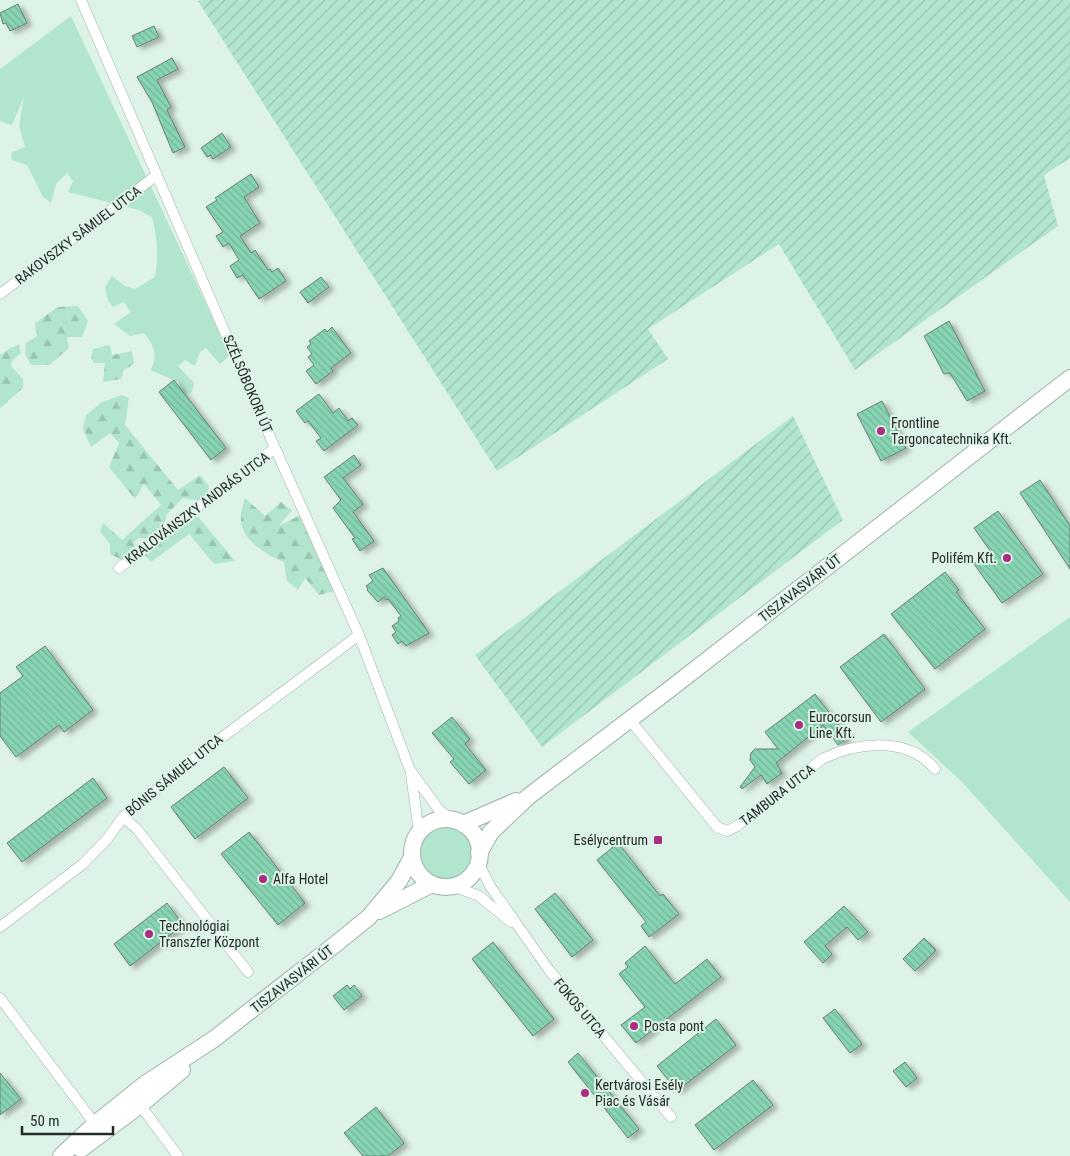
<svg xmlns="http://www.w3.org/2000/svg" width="1070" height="1156" font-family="'Roboto Condensed',sans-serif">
<defs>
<pattern id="forest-firs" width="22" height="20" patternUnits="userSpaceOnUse" patternTransform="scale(1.25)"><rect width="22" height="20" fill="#b2e5cd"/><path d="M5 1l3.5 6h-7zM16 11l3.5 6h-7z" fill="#99c5b0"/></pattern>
<pattern id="garden-furrows" width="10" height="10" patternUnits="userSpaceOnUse" patternTransform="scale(1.25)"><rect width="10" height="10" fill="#b2e5cd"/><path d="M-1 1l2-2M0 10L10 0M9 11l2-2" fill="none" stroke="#99c5b0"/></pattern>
<pattern id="building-back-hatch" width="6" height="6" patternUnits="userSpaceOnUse" patternTransform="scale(1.25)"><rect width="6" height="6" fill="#86d4b2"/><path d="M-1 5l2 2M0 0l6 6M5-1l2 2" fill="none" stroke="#74b699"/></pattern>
<filter id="shadow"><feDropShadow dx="5" dy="3" stdDeviation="2.5" flood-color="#0004"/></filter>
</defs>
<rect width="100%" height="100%" fill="#def3e8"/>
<g fill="#b2e5cd">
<path d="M71,16L230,355L220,364L206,348L200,352L195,366L185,360L178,366L194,383L192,392L184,394L178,382L151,370C158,354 154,346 144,333L130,336L114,324L131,312L124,302L113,307L108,301L105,287L112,276L125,286L135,289L155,277C159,256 157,237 152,217L139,210L68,192L73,181L67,173L56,184L51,203L43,197L27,165L12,160L11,153L25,147L19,126L24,97L12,125L0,121V69Z"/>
<path d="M1070,617V902L962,782L908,732Z"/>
<circle cx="446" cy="853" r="27"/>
</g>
<g fill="url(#forest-firs)">
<path d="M78,306L88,321L82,337H67L69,348L49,365H31L25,354L26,343L37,336L35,323L58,307Z"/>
<path d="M19,345L21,353L12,361L11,366L23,379V388L0,408V355L10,348Z"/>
<path d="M110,345L112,355L132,351L134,364L124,370L121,379L103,382L105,363H94L91,357L93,349Z"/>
<path d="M122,395L129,398L125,425L178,490L200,475L209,486L205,502L183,498L167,514L162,531L152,539L139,538L134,542L136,555L127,562L110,554V544L100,531L103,523L122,540L161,505L144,484L135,499L109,467L119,443L110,433L91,447L83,429L86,415L102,402Z"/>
<path d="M245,498L265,516L281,502L292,510L279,526L300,515L334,591L319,595L305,578L298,590L287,581L284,562C268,556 243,541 241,522C240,515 243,505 245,498Z"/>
<path d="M196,514L235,561L214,564L189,534L151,562L144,554Z"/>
</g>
<g fill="url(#garden-furrows)">
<path d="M202,0H1070V158L1044,175L1058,226L855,370L779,244L648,329L668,359L497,471L198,1Z"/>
<path d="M793,416L843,520L542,747L475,655Z"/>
</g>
<g fill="url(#building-back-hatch)" stroke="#6b7e75" filter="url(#shadow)">
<path d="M18,4L27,23L10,31L6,23L3,24L0,13Z"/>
<path d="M154,26L159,37L137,47L132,36Z"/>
<path d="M172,58L178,69L157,80L171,107L167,110L185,147L173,153L152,102L137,77Z"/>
<path d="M222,133L231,147L213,159L211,155L207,157L201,148Z"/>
<path d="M251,174L259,187L244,197L260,223L240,236L251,253L255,250L268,270L270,269L272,272L278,268L286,281L259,299L243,275L237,278L230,266L239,260L229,243L223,247L216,236L223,232L206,207L217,200L215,198Z"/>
<path d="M321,277L329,287L308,303L300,292Z"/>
<path d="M949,321L985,391L967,401L950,373L944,374L924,336Z"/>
<path d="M332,327L351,353L331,368L333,371L316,384L306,371L314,365L308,357L312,354L307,347L311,344L309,341L325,329L327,332Z"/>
<path d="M174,380L226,448L211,460L159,392Z"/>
<path d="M319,394L333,413L339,408L348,421L352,418L358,425L324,451L316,441L321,438L308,421L305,423L296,411Z"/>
<path d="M882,401L906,448L881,461L857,414Z"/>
<path d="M354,455L361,465L343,478L363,504L353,512L374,541L360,551L352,539L355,538L333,508L341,500L324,477Z"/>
<path d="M1040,480L1070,526V569L1020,493Z"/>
<path d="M998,511L1043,574L1002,603L974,564L991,552L974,528Z"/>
<path d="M383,568L429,633L406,646L402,641L398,644L392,635L396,632L392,626L399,621L398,618L401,616L388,599L386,600L384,597L378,602L367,590L368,589L366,586L373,581L369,575Z"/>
<path d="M945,572L959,590L956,592L985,629L935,669L891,614Z"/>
<path d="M884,634L925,689L881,722L840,667Z"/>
<path d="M45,646L93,710L64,732L59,725L16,757L0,736V693L23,676L16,667Z"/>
<path d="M815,694L846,735L844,736L846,739L838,745L823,725L776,763L782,773L767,784L761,775L742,789L740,787L755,767L750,760L751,753L755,749H778L765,732Z"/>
<path d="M452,717L470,739L465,744L486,770L469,784L450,762L454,759L432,733Z"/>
<path d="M224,767L248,798L195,839L171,807Z"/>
<path d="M93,778L107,798L22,862L7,843Z"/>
<path d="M249,832L305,903L278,925L221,854Z"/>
<path d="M618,843L660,896L663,894L679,914L649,937L641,926L646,922L597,860Z"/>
<path d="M555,893L593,940L572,957L535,909Z"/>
<path d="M167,903L183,925L130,966L114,944Z"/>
<path d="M844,906L868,932L858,940L847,927L825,946L832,954L823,963L804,942Z"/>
<path d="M924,938L936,950L915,971L903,959Z"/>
<path d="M493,942L554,1019L533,1036L472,959Z"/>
<path d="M645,946L675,984L707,959L721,977L636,1043L621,1025L645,1007L619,974L628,967L625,963Z"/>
<path d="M347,985L350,989L354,985L362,996L344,1010L333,996Z"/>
<path d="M835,1009L862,1044L850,1053L823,1018Z"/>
<path d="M716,1019L736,1045L677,1091L657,1066Z"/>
<path d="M578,1053L639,1129L628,1138L568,1062Z"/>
<path d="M905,1062L917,1078L906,1087L893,1071Z"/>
<path d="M0,1073L21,1099L0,1115Z"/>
<path d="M753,1080L773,1105L714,1150L695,1125Z"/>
<path d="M376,1107L404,1143L388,1156H363L344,1133Z"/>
</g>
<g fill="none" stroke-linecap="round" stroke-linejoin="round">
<defs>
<g id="minor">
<path d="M81,0L275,448L359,635L410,770L439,810L453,820"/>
<path d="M0,294L157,175"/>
<path d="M119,568L275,448"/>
<path d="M630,720L717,827L727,831L737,826L822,759C857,742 908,736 935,769"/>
<path d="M411,774L419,833"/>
<path d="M123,817L137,829L248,972"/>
<path d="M478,862L490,886L549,970L671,1117"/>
<path d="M453,886L479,896L511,922"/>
<path d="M0,927L83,864L108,838L123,817L201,753L359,635"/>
<path d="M0,998L95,1124"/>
<path d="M140,1105L178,1156"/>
</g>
<g id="primary">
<circle cx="446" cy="853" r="34"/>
<path d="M463,824L516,801"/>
<path d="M479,853L491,832L529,796L670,689L1070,378"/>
<path d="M379,911L432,884"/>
<path d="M81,1149L140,1105L182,1070"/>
<path d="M61,1156L95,1124L145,1084L214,1039L337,943L369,917L399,881L412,857"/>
</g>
</defs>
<use href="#minor" stroke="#9fb2a9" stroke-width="11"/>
<use href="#primary" stroke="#9fb2a9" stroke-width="18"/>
<use href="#minor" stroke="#fff" stroke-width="10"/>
<use href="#primary" stroke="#fff" stroke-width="16"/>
</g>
<g fill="#a92d80" stroke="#def3e8" stroke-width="2">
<circle cx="881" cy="431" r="5"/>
<circle cx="1007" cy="558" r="5"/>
<circle cx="799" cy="725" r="5"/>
<rect x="653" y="835" width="10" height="10" rx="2.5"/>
<circle cx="263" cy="879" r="5"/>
<circle cx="149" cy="934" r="5"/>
<circle cx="634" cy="1026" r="5"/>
<circle cx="585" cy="1093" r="5"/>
</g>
<g text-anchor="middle" stroke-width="4" stroke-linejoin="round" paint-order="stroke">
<g font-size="14" fill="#242c28" stroke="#def3e8">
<text transform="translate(78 235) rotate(-37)" y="5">RAKOVSZKY SÁMUEL UTCA</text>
<text transform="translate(248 384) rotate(67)" y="5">SZÉLSŐBOKORI ÚT</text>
<text transform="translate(197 508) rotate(-37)" y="5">KRALOVÁNSZKY ANDRÁS UTCA</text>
<text transform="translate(800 588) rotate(-38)" y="5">TISZAVASVÁRI ÚT</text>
<text transform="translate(174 775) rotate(-39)" y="5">BÓNIS SÁMUEL UTCA</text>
<text transform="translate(777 795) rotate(-38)" y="5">TAMBURA UTCA</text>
<text transform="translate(292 979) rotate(-38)" y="5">TISZAVASVÁRI ÚT</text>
<text transform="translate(580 1008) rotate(50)" y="5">FOKOS UTCA</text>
</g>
<g font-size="14" fill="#242c28" stroke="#def3e8" text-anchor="start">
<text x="891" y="428">Frontline<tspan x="891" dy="16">Targoncatechnika Kft.</tspan></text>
<text x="997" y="563" text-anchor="end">Polifém Kft.</text>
<text x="809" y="722">Eurocorsun<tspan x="809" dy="16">Line Kft.</tspan></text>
<text x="648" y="845" text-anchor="end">Esélycentrum</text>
<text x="273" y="884">Alfa Hotel</text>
<text x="159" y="931">Technológiai<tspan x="159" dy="16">Transzfer Központ</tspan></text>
<text x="644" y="1031">Posta pont</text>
<text x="595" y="1090">Kertvárosi Esély<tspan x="595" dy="16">Piac és Vásár</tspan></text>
</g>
</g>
<path d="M22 1126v8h91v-8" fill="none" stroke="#242c28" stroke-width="2.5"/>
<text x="30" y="1126" font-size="15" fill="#242c28" stroke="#def3e8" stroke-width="4" paint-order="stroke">50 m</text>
</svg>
